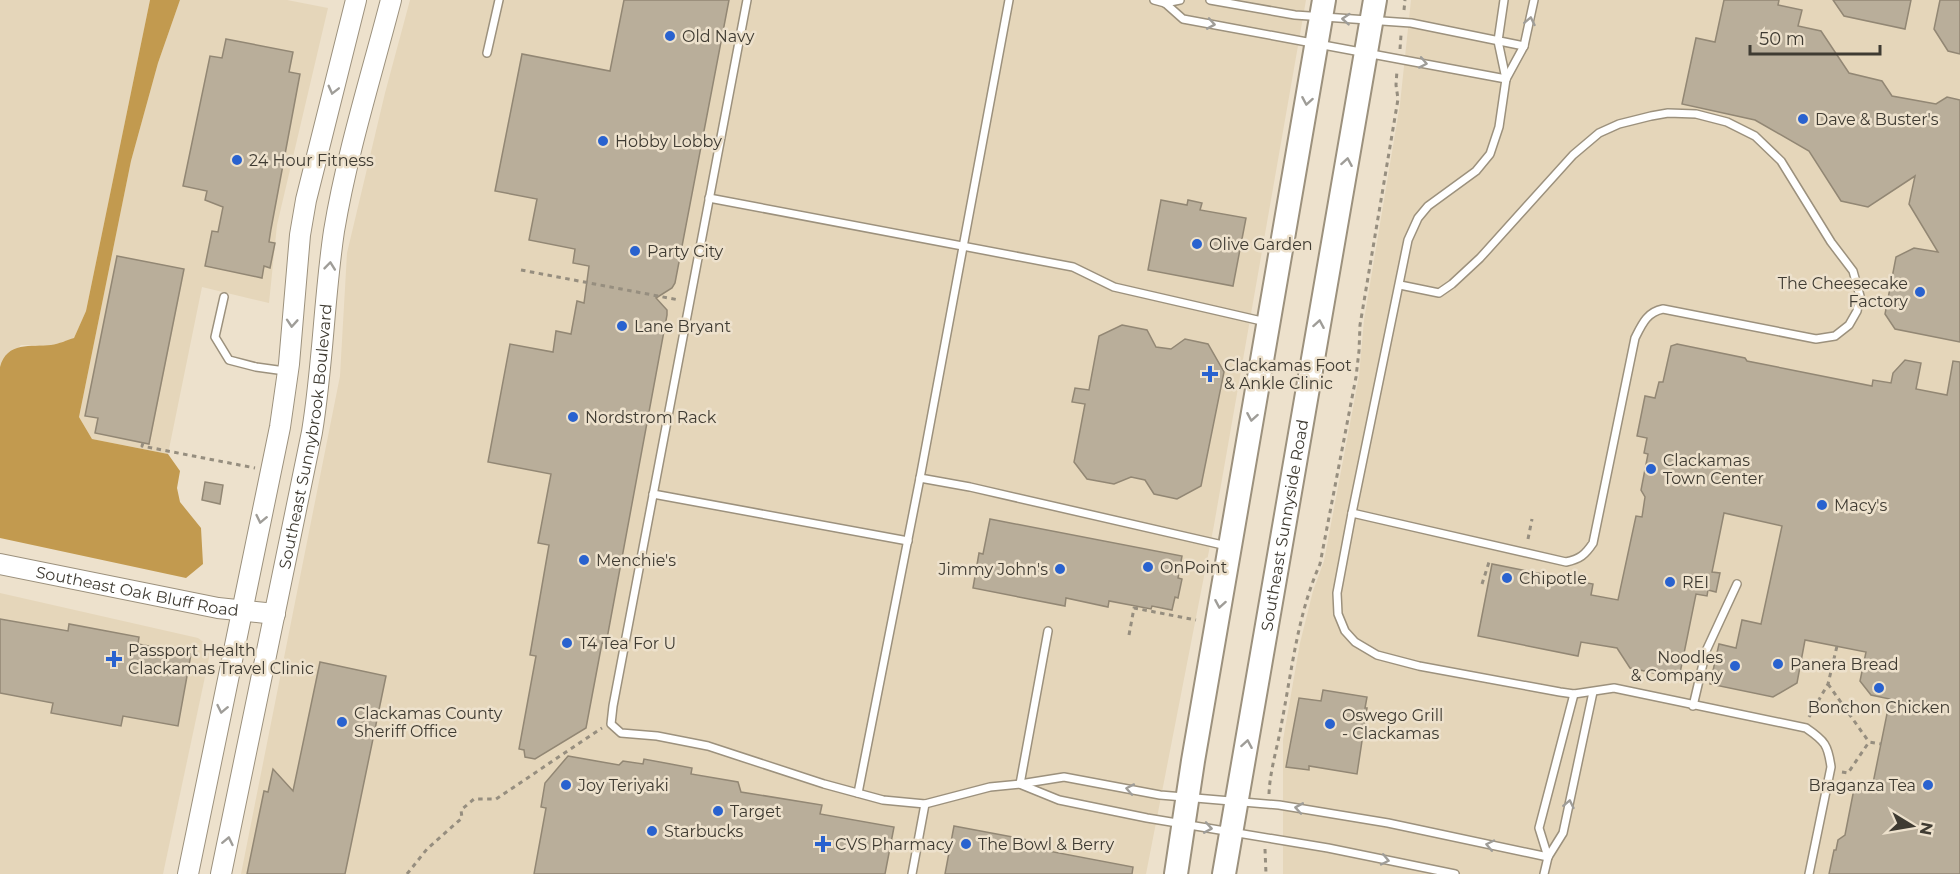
<svg xmlns="http://www.w3.org/2000/svg" width="1960" height="874" font-family="Montserrat,sans-serif">
<rect width="100%" height="100%" fill="#ede1cc"/>
<g fill="#e5d6ba">
<path d="M0,0H150L86,311L74,338L53,345H21L0,367Z"/>
<path d="M180,0H287L328,8L277,225L269,303L202,287L168,454L92,439L79,417L131,161L158,63Z"/>
<path d="M410,0H1306L1214,525L1146,874H241L340,376L347,253L385,93Z"/>
<path d="M1411,0H1960V874H1283V740L1300,643L1313,591L1324,561L1359,376L1364,320L1400,104Z"/>
<path d="M0,593L198,638L206,644L209,652V658L163,874H0Z"/>
</g>
<path fill="#c29a4f" d="M150,0H180L158,63L131,161L79,417L92,439L168,454L180,471L177,488L180,502L201,528L203,564L186,578L0,538V367C7,341 31,347 51,345C59,344 67,340 74,338L86,311Z"/>
<g fill="#b9ae9a" stroke="#928774" stroke-width="1.5">
<path d="M624,0H729L675,283L672,288L656,298L667,310V315L606,644L602,643L586,728L535,759L525,757L524,750L519,749L536,656L530,655L549,545L538,543L551,474L488,462L510,344L553,352L556,331L571,334L577,301L584,303L589,266L573,263L575,249L529,240L537,199L495,191L522,54L610,71Z"/>
<path d="M1724,0H1779L1778,5L1802,10L1798,26L1821,31L1849,73L1882,81L1892,96L1936,104L1947,97L1960,100V342L1895,329L1885,314L1896,257L1914,248L1938,252L1909,204L1915,176L1868,207L1841,201L1809,151L1755,120L1682,104L1696,38L1715,42Z"/>
<path d="M1833,0H1911L1905,29L1844,16Z"/>
<path d="M1940,0H1960V54L1948,51L1934,29Z"/>
<path d="M226,39L293,52L289,72L300,74L271,229L269,242L275,243L270,268L264,266L262,278L205,266L212,231L218,232L223,207L205,200L207,191L183,186L210,56L222,58Z"/>
<path d="M1161,200L1187,205L1188,200L1202,203L1200,210L1246,218L1233,286L1148,270Z"/>
<path d="M117,256L184,269L149,444L95,433L98,418L85,416Z"/>
<path d="M1122,325L1147,330L1156,347L1171,349L1185,339L1208,344L1224,372L1201,486L1177,499L1154,494L1145,480L1131,477L1114,484L1087,479L1074,462L1085,404L1072,402L1075,388L1089,390L1099,336Z"/>
<path d="M1677,344L1745,358L1747,361L1872,386L1873,380L1891,383L1893,373L1905,360L1921,363L1916,389L1947,395L1953,361L1960,362V874H1829L1834,850H1836L1838,840L1845,835L1854,789L1871,793L1890,699L1871,695L1860,681L1866,652L1805,640L1797,683L1773,697L1710,684L1719,644L1736,648L1742,620L1761,624L1782,526L1724,513L1712,572L1720,573L1716,592L1708,590L1707,596L1696,594L1679,678L1630,668L1617,648L1581,642L1578,656L1478,636L1492,564L1593,584L1591,595L1618,600L1636,516L1642,517L1645,497L1641,490L1648,454L1644,453L1647,438L1637,436L1645,396L1655,398L1659,382H1663L1671,346Z"/>
<path d="M205,482L223,485L220,504L202,500Z"/>
<path d="M990,519L1182,556L1178,578L1182,579L1178,598L1175,597L1172,610L1152,606L1151,609L1109,601L1108,607L1066,598L1065,606L973,588L979,553L983,554Z"/>
<path d="M0,619L68,631L69,624L139,637L138,644L191,654L178,726L123,716L121,726L51,713L53,703L0,693Z"/>
<path d="M320,662L386,676L345,874H247L264,791L268,792L273,769L293,791Z"/>
<path d="M1323,690L1367,697L1365,708H1367L1357,774L1309,766V770L1286,767L1299,698L1321,701Z"/>
<path d="M568,756L619,765L623,761L643,764L644,759L692,768L691,774L738,782L741,792L822,805L820,814L894,827L885,874H534L546,808L541,807L545,783Z"/>
<path d="M954,826L1028,840L1027,847L1133,867L1132,874H945Z"/>
</g>
<g fill="none" stroke-linecap="round" stroke-linejoin="round">
<defs>
<g id="lane">
<path d="M747,0L613,706L611,724L621,733L657,736L708,746L824,784L883,800L925,804L990,787L1020,784L1064,777L1160,795L1279,805L1388,823L1548,857"/>
<path d="M1154,0L1165,3L1183,19L1506,79"/>
<path d="M1210,0L1295,15L1411,23L1524,46"/>
<path d="M1504,0L1498,41L1506,79"/>
<path d="M1534,0L1524,46L1506,79L1499,127L1490,154L1476,171L1428,206L1418,218L1408,240L1352,513L1337,593L1338,614L1345,631L1355,642L1377,655L1419,666L1560,692L1574,694L1614,688L1806,728C1825,741 1828,745 1831,767L1809,874"/>
<path d="M1165,3L1180,0"/>
<path d="M487,53L499,0"/>
<path d="M709,198L1073,267L1114,287L1266,322"/>
<path d="M224,297L215,337L229,360L256,367L285,371"/>
<path d="M920,478L1009,0"/>
<path d="M653,494L908,541"/>
<path d="M1352,513L1566,562C1580,559 1585,555 1593,543L1635,338C1642,324 1647,312 1663,309L1816,339L1835,336L1849,325L1857,311L1860,296L1853,271L1831,242L1781,161L1755,136L1727,122L1696,114L1668,113L1651,116L1619,124L1599,133L1573,155L1480,258L1452,284L1439,293L1400,285"/>
<path d="M1693,706L1706,651L1737,584"/>
<path d="M1020,784L1048,631"/>
<path d="M1022,785L1059,800L1147,818L1328,848L1455,874"/>
<path d="M858,793L920,478L970,487L1227,546"/>
<path d="M1548,857L1539,828L1574,694"/>
<path d="M912,874L925,804"/>
<path d="M1544,874L1548,857L1563,833L1593,692"/>
</g>
<g id="secondary">
<path id="s1" d="M0,564L218,608L275,614"/>
<path d="M188,874L280,427L289,364L300,235L306,200L356,0"/>
<path id="s2" d="M221,874L312,432C323,365 324,298 334,231C347,153 371,77 391,0"/>
</g>
<g id="primary">
<path d="M1176,874L1193,761L1324,0"/>
<path id="s3" d="M1224,874L1375,0"/>
</g>
</defs>
<use href="#lane" stroke="#9c917d" stroke-width="10"/>
<use href="#secondary" stroke="#9c917d" stroke-width="22"/>
<use href="#primary" stroke="#9c917d" stroke-width="26"/>
<g stroke="#968e7f" stroke-width="3" stroke-dasharray="4.5 4.5" stroke-linecap="butt">
<path d="M1404,10L1405,0"/>
<path d="M1400,49L1401,35"/>
<path d="M521,270L679,300"/>
<path d="M143,443L142,446L255,468"/>
<path d="M1528,539L1532,519"/>
<path d="M1482,584L1490,559"/>
<path d="M1129,635L1134,608L1196,620"/>
<path d="M1828,684L1869,742"/>
<path d="M1809,717L1828,684L1837,646"/>
<path d="M1842,772L1848,773L1869,742L1881,744"/>
<path d="M1269,794C1270,769 1278,746 1282,721C1292,669 1298,613 1320,564L1356,377L1359,351L1360,325L1398,99L1396,85L1397,70"/>
<path d="M1265,849L1266,874"/>
<path d="M407,874L427,849L462,818L461,810L474,799H496L602,728"/>
</g>
<use href="#lane" stroke="#fff" stroke-width="7"/>
<use href="#secondary" stroke="#fff" stroke-width="20"/>
<use href="#primary" stroke="#fff" stroke-width="22"/>
</g>
<defs><path id="oneway-chevron" d="M-2-3.5L2.5 0L-2 3.5" fill="none" stroke-width="1.6" stroke-linecap="round" stroke-linejoin="round" transform="scale(1.5)"/></defs>
<g stroke="#9f9d98">
<use href="#oneway-chevron" transform="translate(1346 19) rotate(-176)"/>
<use href="#oneway-chevron" transform="translate(1530 21) rotate(-78)"/>
<use href="#oneway-chevron" transform="translate(1211 24) rotate(10)"/>
<use href="#oneway-chevron" transform="translate(1423 63) rotate(11)"/>
<use href="#oneway-chevron" transform="translate(333 90) rotate(104)"/>
<use href="#oneway-chevron" transform="translate(1307 101) rotate(100)"/>
<use href="#oneway-chevron" transform="translate(1347 162) rotate(-80)"/>
<use href="#oneway-chevron" transform="translate(330 266) rotate(-84)"/>
<use href="#oneway-chevron" transform="translate(292 323) rotate(94)"/>
<use href="#oneway-chevron" transform="translate(1319 324) rotate(-80)"/>
<use href="#oneway-chevron" transform="translate(1252 417) rotate(100)"/>
<use href="#oneway-chevron" transform="translate(261 519) rotate(102)"/>
<use href="#oneway-chevron" transform="translate(1220 604) rotate(100)"/>
<use href="#oneway-chevron" transform="translate(222 709) rotate(102)"/>
<use href="#oneway-chevron" transform="translate(1247 744) rotate(-80)"/>
<use href="#oneway-chevron" transform="translate(1130 789) rotate(-169)"/>
<use href="#oneway-chevron" transform="translate(1569 804) rotate(-78)"/>
<use href="#oneway-chevron" transform="translate(1299 808) rotate(-170)"/>
<use href="#oneway-chevron" transform="translate(1208 828) rotate(10)"/>
<use href="#oneway-chevron" transform="translate(228 841) rotate(-78)"/>
<use href="#oneway-chevron" transform="translate(1490 845) rotate(-168)"/>
<use href="#oneway-chevron" transform="translate(1385 860) rotate(12)"/>
</g>
<g fill="#2962cf" stroke="#ede1cc" stroke-width="2">
<circle cx="670" cy="36" r="6"/>
<circle cx="1803" cy="119" r="6"/>
<circle cx="603" cy="141" r="6"/>
<circle cx="237" cy="160" r="6"/>
<circle cx="1197" cy="244" r="6"/>
<circle cx="635" cy="251" r="6"/>
<circle cx="1920" cy="292" r="6"/>
<circle cx="622" cy="326" r="6"/>
<path d="M1207 365h6v6h6v6h-6v6h-6v-6h-6v-6h6z"/>
<circle cx="573" cy="417" r="6"/>
<circle cx="1651" cy="469" r="6"/>
<circle cx="1822" cy="505" r="6"/>
<circle cx="584" cy="560" r="6"/>
<circle cx="1148" cy="567" r="6"/>
<circle cx="1060" cy="569" r="6"/>
<circle cx="1507" cy="578" r="6"/>
<circle cx="1670" cy="582" r="6"/>
<circle cx="567" cy="643" r="6"/>
<path d="M111 650h6v6h6v6h-6v6h-6v-6h-6v-6h6z"/>
<circle cx="1778" cy="664" r="6"/>
<circle cx="1735" cy="666" r="6"/>
<circle cx="1879" cy="688" r="6"/>
<circle cx="342" cy="722" r="6"/>
<circle cx="1330" cy="724" r="6"/>
<circle cx="566" cy="785" r="6"/>
<circle cx="1928" cy="785" r="6"/>
<circle cx="718" cy="811" r="6"/>
<circle cx="652" cy="831" r="6"/>
<path d="M820 835h6v6h6v6h-6v6h-6v-6h-6v-6h6z"/>
<circle cx="966" cy="844" r="6"/>
</g>
<g text-anchor="middle" stroke-width="5" stroke-linejoin="round" paint-order="stroke">
<g font-size="16" fill="#3f3b32" stroke="#ede1cc" text-anchor="start">
<text x="682" y="42">Old Navy</text>
<text x="1815" y="125">Dave &amp; Buster's</text>
<text x="615" y="147">Hobby Lobby</text>
<text x="249" y="166">24 Hour Fitness</text>
<text x="1209" y="250">Olive Garden</text>
<text x="647" y="257">Party City</text>
<text x="1908" y="289" text-anchor="end">The Cheesecake<tspan x="1908" dy="18">Factory</tspan></text>
<text x="634" y="332">Lane Bryant</text>
<text x="1224" y="371">Clackamas Foot<tspan x="1224" dy="18">&amp; Ankle Clinic</tspan></text>
<text x="585" y="423">Nordstrom Rack</text>
<text x="1663" y="466">Clackamas<tspan x="1663" dy="18">Town Center</tspan></text>
<text x="1834" y="511">Macy's</text>
<text x="596" y="566">Menchie's</text>
<text x="1160" y="573">OnPoint</text>
<text x="1048" y="575" text-anchor="end">Jimmy John's</text>
<text x="1519" y="584">Chipotle</text>
<text x="1682" y="588">REI</text>
<text x="579" y="649">T4 Tea For U</text>
<text x="128" y="656">Passport Health<tspan x="128" dy="18">Clackamas Travel Clinic</tspan></text>
<text x="1723" y="663" text-anchor="end">Noodles<tspan x="1723" dy="18">&amp; Company</tspan></text>
<text x="1790" y="670">Panera Bread</text>
<text x="1879" y="713" text-anchor="middle">Bonchon Chicken</text>
<text x="354" y="719">Clackamas County<tspan x="354" dy="18">Sheriff Office</tspan></text>
<text x="1342" y="721">Oswego Grill<tspan x="1342" dy="18">- Clackamas</tspan></text>
<text x="578" y="791">Joy Teriyaki</text>
<text x="1916" y="791" text-anchor="end">Braganza Tea</text>
<text x="730" y="817">Target</text>
<text x="664" y="837">Starbucks</text>
<text x="835" y="850">CVS Pharmacy</text>
<text x="978" y="850">The Bowl &amp; Berry</text>
</g>
<g font-size="16" fill="#3f3b32" stroke="#ede1cc">
<text dy="6" stroke="none"><textPath href="#s2" startOffset="446">Southeast Sunnybrook Boulevard</textPath></text>
<text dy="6" stroke="none"><textPath href="#s3" startOffset="354">Southeast Sunnyside Road</textPath></text>
<text dy="6" stroke="none"><textPath href="#s1" startOffset="140">Southeast Oak Bluff Road</textPath></text>
</g>
</g>
<g transform="translate(1912 826) rotate(101)" stroke="#ede1cc" stroke-width="4.5" paint-order="stroke">
<path d="M0-4.5L10 22L0 15L-10 22Z" fill="#3f3b32"/>
<text y="-9" font-size="16" font-weight="bold" text-anchor="middle" fill="#3f3b32">N</text>
</g>
<path d="M1750 45v9h130v-9" fill="none" stroke="#3f3b32" stroke-width="3"/>
<text x="1759" y="45" font-size="18" fill="#3f3b32" stroke="#ede1cc" stroke-width="4.5" paint-order="stroke">50 m</text>
</svg>
